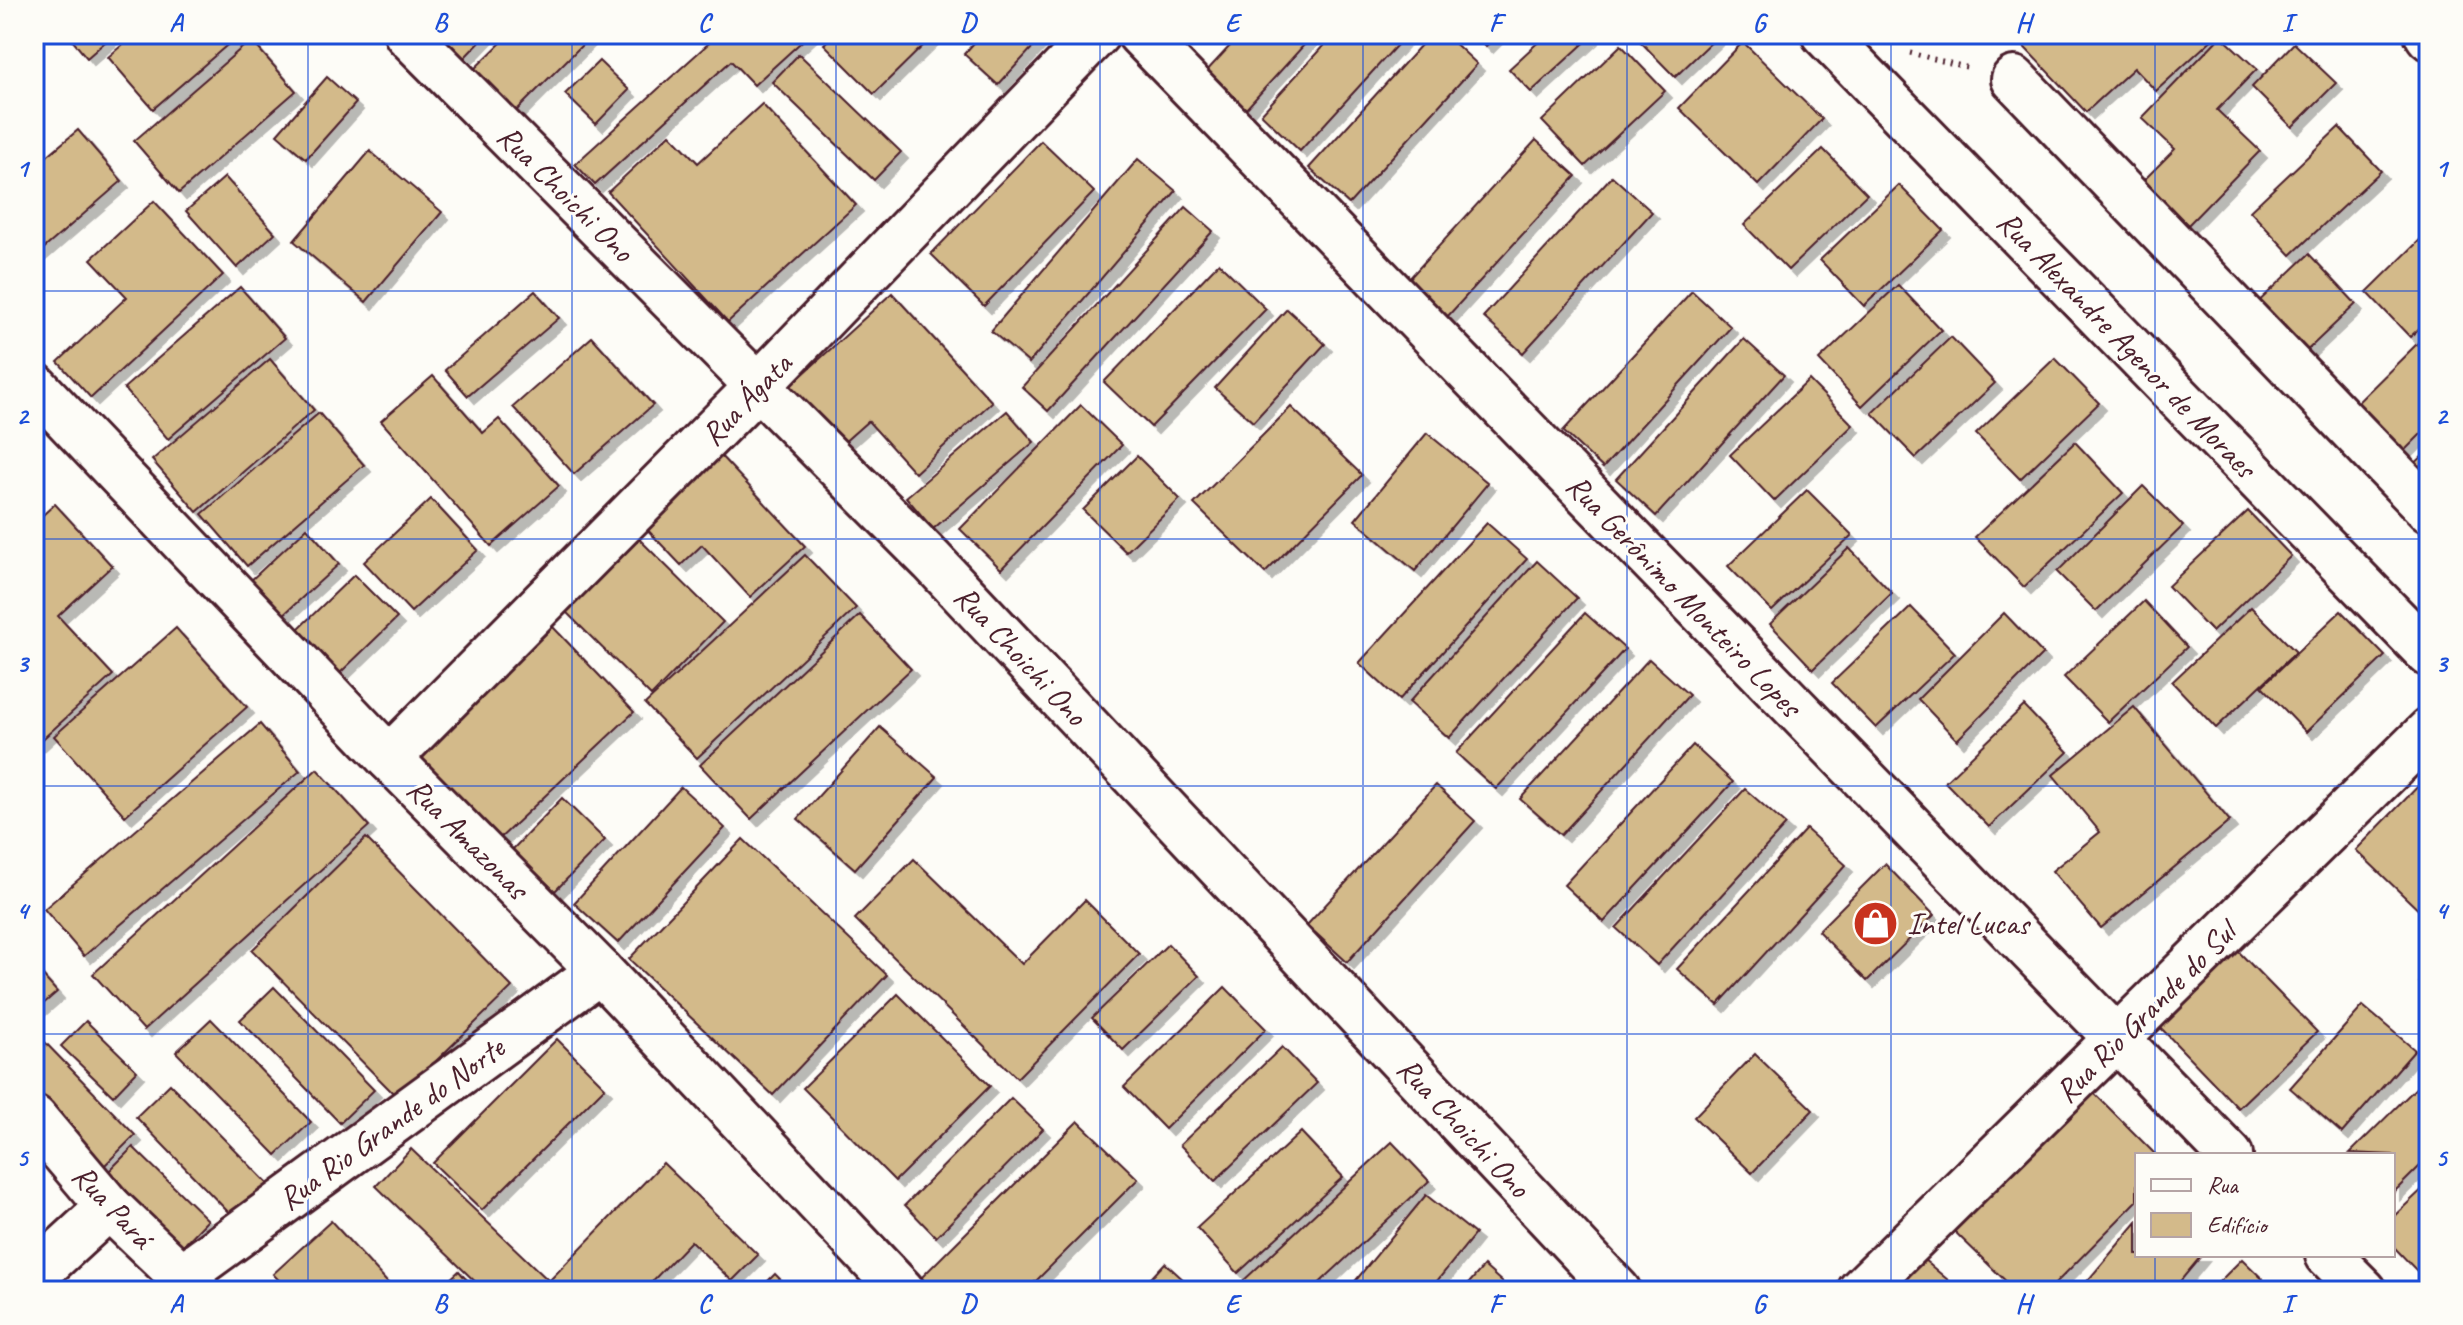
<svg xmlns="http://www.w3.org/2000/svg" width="2463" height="1325" font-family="Caveat,sans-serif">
<defs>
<filter id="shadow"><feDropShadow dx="7" dy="7" stdDeviation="0" flood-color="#0004"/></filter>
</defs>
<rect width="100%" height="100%" fill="#fdfcf7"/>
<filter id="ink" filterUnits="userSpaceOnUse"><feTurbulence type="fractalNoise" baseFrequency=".0125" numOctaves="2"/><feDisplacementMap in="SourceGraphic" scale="16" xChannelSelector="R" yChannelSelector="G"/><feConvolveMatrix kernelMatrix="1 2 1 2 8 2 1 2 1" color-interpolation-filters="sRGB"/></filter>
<g filter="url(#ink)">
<g fill="#d3ba8a" stroke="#4a1f2b" stroke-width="2" filter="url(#shadow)">
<path d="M67,34H114L87,58Z"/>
<path d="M135,34H240L153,109L108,57Z"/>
<path d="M438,34H487L464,58Z"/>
<path d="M510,34H593L513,114L471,72Z"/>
<path d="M719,34H810L754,85L731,61L595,185L575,164Z"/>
<path d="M834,34H935L874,94L824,44Z"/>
<path d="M982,34H1045L998,85L964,54Z"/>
<path d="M1241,34H1314L1245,110L1204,74Z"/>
<path d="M1334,34H1407L1300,151L1261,114Z"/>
<path d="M1431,34H1445L1477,64L1349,204L1309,168Z"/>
<path d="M1475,34H1498L1486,46Z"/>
<path d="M1547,34H1594L1531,92L1509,69Z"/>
<path d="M1633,34H1720L1675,77Z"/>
<path d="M2012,34H2218L2156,91L2134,68L2086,112Z"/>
<path d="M2221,36L2257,69L2217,110L2260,151L2188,225L2142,182L2175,149L2142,118Z"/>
<path d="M251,40L296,91L179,193L134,141Z"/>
<path d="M1743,42L1822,119L1758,185L1679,108Z"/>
<path d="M2294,43L2336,83L2292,127L2252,87Z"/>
<path d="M1621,45L1665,91L1585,166L1542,121Z"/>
<path d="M799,54L901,152L874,180L772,82Z"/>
<path d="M599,61L629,90L596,124L565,94Z"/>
<path d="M327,77L356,103L306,159L277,134Z"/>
<path d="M762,104L856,205L728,322L608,192L670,134L698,163Z"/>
<path d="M2339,127L2381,171L2291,255L2250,211Z"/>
<path d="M78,130L122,181L34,257V167Z"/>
<path d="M1536,140L1576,176L1447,317L1407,281Z"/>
<path d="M1041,141L1094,192L984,306L931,254Z"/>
<path d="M1823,149L1867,194L1788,270L1744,225Z"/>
<path d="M370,151L442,212L366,302L294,241Z"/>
<path d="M1138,159L1176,191L1029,363L991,331Z"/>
<path d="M1612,176L1652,212L1523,353L1483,317Z"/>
<path d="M225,177L275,233L237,268L186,211Z"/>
<path d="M1899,185L1943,230L1864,306L1820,260Z"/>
<path d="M154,201L223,275L91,398L58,362L127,297L91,259Z"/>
<path d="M1186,207L1213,231L1048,411L1022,387Z"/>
<path d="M2429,231V319L2410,337L2367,292Z"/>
<path d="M2309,254L2356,304L2299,358L2252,308Z"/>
<path d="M1219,263L1266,309L1151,427L1104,382Z"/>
<path d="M1898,285L1941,330L1862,406L1819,360Z"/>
<path d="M240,287L285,338L168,439L124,388Z"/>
<path d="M535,291L559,318L468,396L445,370Z"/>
<path d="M1692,291L1731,327L1603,468L1563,431Z"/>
<path d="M892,293L992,402L915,473L868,421L842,444L789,387Z"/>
<path d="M1287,309L1325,344L1253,422L1215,388Z"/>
<path d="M2429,332V426L2394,461L2347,413Z"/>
<path d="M592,337L653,405L574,474L513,407Z"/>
<path d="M1951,337L1995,383L1916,458L1872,413Z"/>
<path d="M1744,339L1784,375L1656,516L1616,479Z"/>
<path d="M2055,358L2099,403L2020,479L1976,434Z"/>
<path d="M270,359L314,410L197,512L152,460Z"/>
<path d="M433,376L483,433L499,419L559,486L491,546L381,421Z"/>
<path d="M1809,380L1853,425L1774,501L1730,455Z"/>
<path d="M1081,405L1122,445L1001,569L960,529Z"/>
<path d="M1291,407L1362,475L1265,573L1194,504Z"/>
<path d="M1007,411L1034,442L933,529L906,497Z"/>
<path d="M319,413L364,465L247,566L202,514Z"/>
<path d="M1427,433L1488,483L1415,571L1355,520Z"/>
<path d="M2075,442L2123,493L2024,587L1975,537Z"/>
<path d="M2429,450V491L2408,470Z"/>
<path d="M718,453L805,546L750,597L702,545L681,565L641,523Z"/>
<path d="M1137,456L1180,499L1126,552L1083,510Z"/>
<path d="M2143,486L2183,526L2096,611L2057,572Z"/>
<path d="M1807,490L1852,535L1772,611L1728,566Z"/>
<path d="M431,499L478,550L411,612L364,562Z"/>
<path d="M55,504L112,566L58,616L113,675L34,747V523Z"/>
<path d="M2248,511L2291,556L2212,632L2168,586Z"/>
<path d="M1487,523L1527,559L1399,700L1359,663Z"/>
<path d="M307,528L339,564L281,617L249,582Z"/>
<path d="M635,535L723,622L651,696L563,609Z"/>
<path d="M1849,548L1892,593L1813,669L1770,624Z"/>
<path d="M805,555L856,608L697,758L645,704Z"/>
<path d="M1537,561L1577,598L1449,738L1409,702Z"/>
<path d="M354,575L397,618L340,673L298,629Z"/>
<path d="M2144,601L2187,647L2108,722L2064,677Z"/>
<path d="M1911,607L1955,653L1876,728L1832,683Z"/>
<path d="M2251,607L2296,652L2216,728L2172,682Z"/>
<path d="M2341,611L2385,656L2306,732L2262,686Z"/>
<path d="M1585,613L1625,649L1496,789L1456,753Z"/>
<path d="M2004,613L2043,654L1957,740L1918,699Z"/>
<path d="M860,615L911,669L751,819L700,765Z"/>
<path d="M553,627L634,712L495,843L413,757Z"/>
<path d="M176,628L247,707L125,816L54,736Z"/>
<path d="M1649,659L1689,695L1561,835L1520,799Z"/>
<path d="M2024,706L2068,752L1989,827L1945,782Z"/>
<path d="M2134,707L2230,821L2101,928L2052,871L2100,832L2053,775Z"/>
<path d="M260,724L300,771L84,956L44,909Z"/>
<path d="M880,727L937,777L855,869L798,819Z"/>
<path d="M1693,745L1733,782L1604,922L1564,885Z"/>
<path d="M317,769L369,826L144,1030L93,974Z"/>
<path d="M2429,775V920L2356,850Z"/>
<path d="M1436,785L1475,821L1347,962L1307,925Z"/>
<path d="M681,787L725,828L618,943L574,903Z"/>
<path d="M1745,789L1786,825L1657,965L1616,928Z"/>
<path d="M562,798L605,840L555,891L512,850Z"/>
<path d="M1806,829L1846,865L1718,1005L1677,969Z"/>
<path d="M366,838L512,987L398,1098L252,950Z"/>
<path d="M743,839L887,975L773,1095L629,959Z"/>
<path d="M914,859L1022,964L1085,900L1139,954L1017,1078L855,919Z"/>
<path d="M1885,864L1934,915L1867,981L1818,931Z"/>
<path d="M1168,944L1199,976L1123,1050L1092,1018Z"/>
<path d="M2235,948L2317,1032L2238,1108L2157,1024Z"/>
<path d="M34,966L57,992L34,1012Z"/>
<path d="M2429,972V992L2419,982Z"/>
<path d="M274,987L374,1090L340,1123L240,1020Z"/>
<path d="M1225,987L1266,1029L1165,1129L1124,1087Z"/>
<path d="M898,994L990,1086L895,1181L803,1088Z"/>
<path d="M2363,1006L2415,1050L2342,1133L2290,1088Z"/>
<path d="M211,1019L311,1122L276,1155L176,1052Z"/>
<path d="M86,1021L137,1071L113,1096L61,1046Z"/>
<path d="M36,1033L135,1135L101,1169L34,1100V1034Z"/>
<path d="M557,1039L605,1087L482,1210L433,1163Z"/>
<path d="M1282,1047L1317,1083L1215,1181L1180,1145Z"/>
<path d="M1755,1054L1813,1110L1752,1173L1694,1117Z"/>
<path d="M2429,1075V1157L2393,1193V1155L2350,1153Z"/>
<path d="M170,1084L270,1186L235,1219L136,1117Z"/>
<path d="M2091,1090L2156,1155H2137V1201L2048,1291H2016L1953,1230Z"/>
<path d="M1011,1098L1043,1129L936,1237L905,1205Z"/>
<path d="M1078,1121L1138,1179L1026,1291H918L913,1286Z"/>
<path d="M1301,1132L1343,1177L1238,1273L1197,1228Z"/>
<path d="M1392,1142L1429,1181L1311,1291H1251L1242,1282Z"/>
<path d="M133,1147L208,1220L177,1252L102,1178Z"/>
<path d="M411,1149L549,1281L663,1163L758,1255L732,1281L691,1241L643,1291H485L376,1186Z"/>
<path d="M2429,1183V1261L2417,1271L2393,1246V1217Z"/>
<path d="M1426,1195L1475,1234L1429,1291H1347Z"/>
<path d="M331,1221L395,1291H289L273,1274Z"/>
<path d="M2137,1222V1255H2202L2172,1291H2079Z"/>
<path d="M1923,1259L1961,1291H1897Z"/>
<path d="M2242,1259L2275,1291H2210Z"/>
<path d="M1165,1263L1196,1291H1139Z"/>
<path d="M1484,1266L1512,1291H1462Z"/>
<path d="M459,1271L476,1291H437Z"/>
<path d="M2429,1273V1291H2422L2416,1285Z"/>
<path d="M775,1274L792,1291H758Z"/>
</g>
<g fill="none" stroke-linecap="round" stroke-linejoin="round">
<defs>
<g id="minor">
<path d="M407,34L932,561L1618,1291"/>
<path d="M1140,34L2230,1155"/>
<path d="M1824,34L2429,654"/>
<path d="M2427,34L2429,37"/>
<path d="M2014,79L2429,510"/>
<path d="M34,385L389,758L600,971L902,1291"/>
<path d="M389,758L758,386L1097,34"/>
<path d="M34,1118L109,1207L197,1291"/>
<path d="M2328,1255L2364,1291"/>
<path d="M34,1276L109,1207"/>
<path d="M182,1276L600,971"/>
<path d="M1860,1291L2429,731"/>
</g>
</defs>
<use href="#minor" stroke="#4a1f2b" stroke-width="50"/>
<path stroke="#4a1f2b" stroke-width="5" stroke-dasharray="2 6" stroke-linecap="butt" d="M1910,53L1970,68"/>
<use href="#minor" stroke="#fdfcf7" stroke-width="44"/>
</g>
</g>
<path fill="none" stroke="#1d4ed8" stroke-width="2" stroke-opacity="0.55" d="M308,34V1291M572,34V1291M836,34V1291M1100,34V1291M1363,34V1291M1627,34V1291M1891,34V1291M2155,34V1155M34,291H2429M34,539H2429M34,786H2429M34,1034H2429M2155,1255V1291"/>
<defs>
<symbol id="shop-disc" viewBox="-11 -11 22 22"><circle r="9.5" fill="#c8321e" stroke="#fdfcf7"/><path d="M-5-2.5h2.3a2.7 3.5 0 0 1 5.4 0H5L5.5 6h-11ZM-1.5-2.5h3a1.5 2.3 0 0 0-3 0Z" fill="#fff"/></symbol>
</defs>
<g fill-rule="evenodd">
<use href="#shop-disc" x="1850" y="898" width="51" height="51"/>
</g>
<g text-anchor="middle" stroke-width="6" stroke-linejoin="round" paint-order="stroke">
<g font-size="32" fill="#4a1f2b" stroke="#fdfcf7">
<text transform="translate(566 193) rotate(45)" y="11">Rua Choichi Ono</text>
<text transform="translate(2127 344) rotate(46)" y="11">Rua Alexandre Agenor de Moraes</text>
<text transform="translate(746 399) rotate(-46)" y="11">Rua Ágata</text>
<text transform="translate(1684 595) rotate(46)" y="11">Rua Gerônimo Monteiro Lopes</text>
<text transform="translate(1021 655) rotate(47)" y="11">Rua Choichi Ono</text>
<text transform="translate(468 838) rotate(45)" y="11">Rua Amazonas</text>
<text transform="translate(2145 1012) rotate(-45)" y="11">Rua Rio Grande do Sul</text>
<text transform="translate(391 1123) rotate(-36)" y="11">Rua Rio Grande do Norte</text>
<text transform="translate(1464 1127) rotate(47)" y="11">Rua Choichi Ono</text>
<text transform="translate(113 1206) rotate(47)" y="11">Rua Pará</text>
</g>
<g font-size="32" fill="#4a1f2b" stroke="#fdfcf7" text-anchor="start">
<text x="1907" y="934">Intel Lucas</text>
</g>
</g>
<rect width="2463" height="1325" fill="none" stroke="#fdfcf7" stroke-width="88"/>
<rect x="2135" y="1153" width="260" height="104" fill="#fdfcf7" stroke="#b5a4a5" stroke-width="2"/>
<rect x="2151" y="1179" width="40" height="12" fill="#fdfcf7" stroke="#b5a4a5" stroke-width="2"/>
<text x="2207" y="1193" font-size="24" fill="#4a1f2b">Rua</text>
<rect x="2151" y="1213" width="40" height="24" fill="#d3ba8a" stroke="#b5a4a5" stroke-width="2"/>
<text x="2207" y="1233" font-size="24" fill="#4a1f2b">Edifício</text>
<rect x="44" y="44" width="2375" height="1237" fill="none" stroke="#1d4ed8" stroke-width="3"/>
<g font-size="26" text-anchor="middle" font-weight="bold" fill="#1d4ed8">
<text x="176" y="31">A</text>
<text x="440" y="31">B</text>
<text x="704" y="31">C</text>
<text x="968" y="31">D</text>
<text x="1232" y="31">E</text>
<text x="1495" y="31">F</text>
<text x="1759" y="31">G</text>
<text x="2023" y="31">H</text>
<text x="2287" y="31">I</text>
<text x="22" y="177">1</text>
<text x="2441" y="177">1</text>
<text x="22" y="424">2</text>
<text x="2441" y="424">2</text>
<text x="22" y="672">3</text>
<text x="2441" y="672">3</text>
<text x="22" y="919">4</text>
<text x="2441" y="919">4</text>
<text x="22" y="1166">5</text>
<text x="2441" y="1166">5</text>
<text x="176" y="1312">A</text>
<text x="440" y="1312">B</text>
<text x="704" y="1312">C</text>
<text x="968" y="1312">D</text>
<text x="1232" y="1312">E</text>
<text x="1495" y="1312">F</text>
<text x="1759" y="1312">G</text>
<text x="2023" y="1312">H</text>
<text x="2287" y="1312">I</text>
</g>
</svg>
